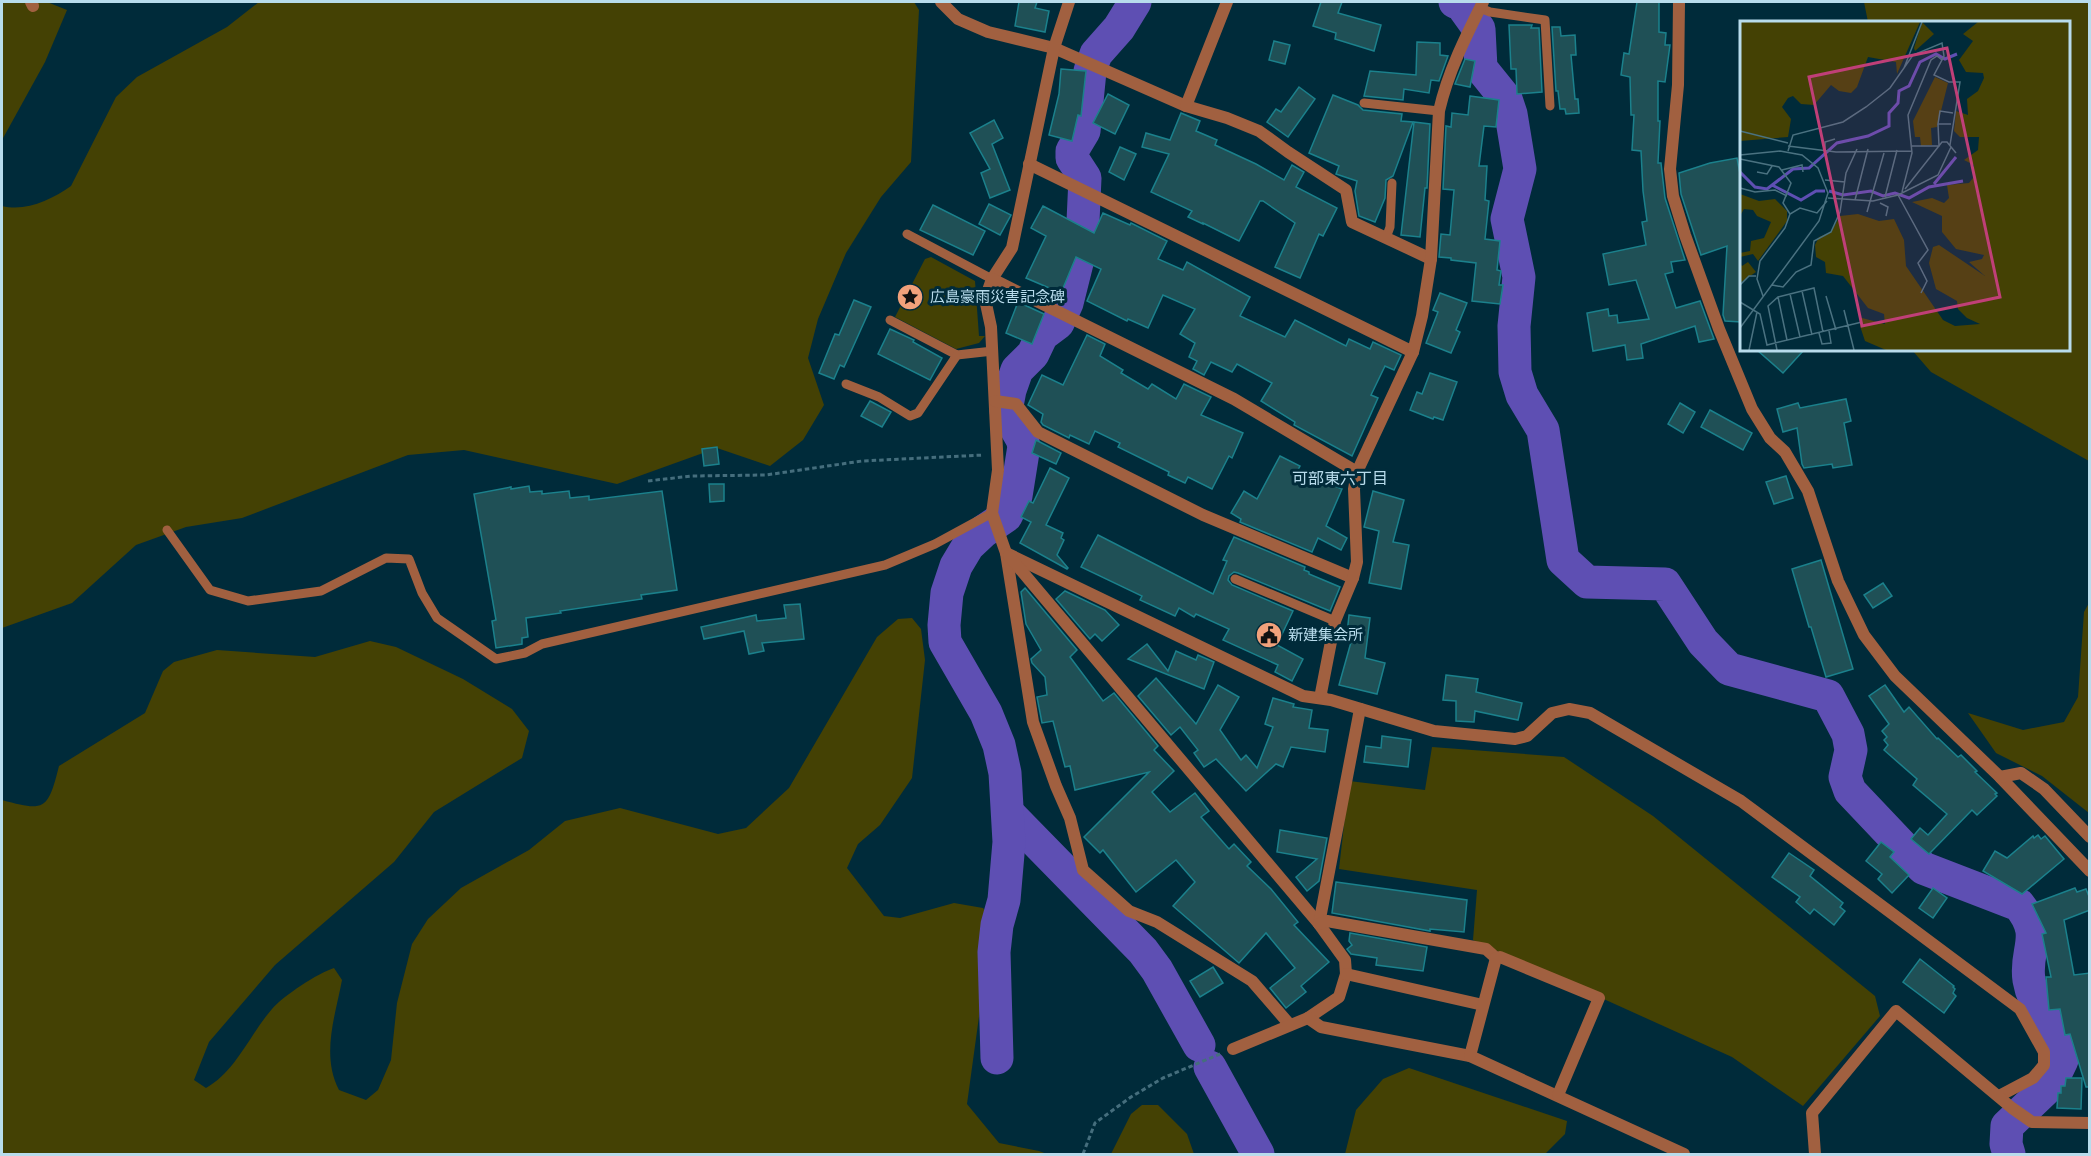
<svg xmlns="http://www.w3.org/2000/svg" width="2091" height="1156" font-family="Helvetica,'Noto Sans JP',sans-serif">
<rect width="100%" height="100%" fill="#002b3a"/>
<g fill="#444104">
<path d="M2,2H47L67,10L45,62L2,140Z"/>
<path d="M259,2H914L919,10L911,162L881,197L846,253L818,319L808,358L824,405L803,440L770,466L717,448L617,484L464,450L408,455L242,518L186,527L136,545L72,603L2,628V206C26,212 51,200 71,186L116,97L137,77L227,27Z"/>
<path d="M1864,2H2089V461L1931,372L1912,350H2068V22H1868Z"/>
<path d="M931,257L975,281L979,336H985L979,343L956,349L895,317L925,259Z"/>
<path d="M2089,603V813L2042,776L1996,753L1968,713L2023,730L2064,722L2078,697L2084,612Z"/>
<path d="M912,618L921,629L925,660L912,778L880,825L858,844L847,868L884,916L900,918L954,903L983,908L992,922L967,1104L999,1143L1039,1151L1047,1154H2V800C45,812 48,810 59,766L145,713L163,671L174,662L217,650L315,657L370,641L396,647L463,679L512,709L529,731L522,758L434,812L394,862L275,965L209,1042L194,1080L206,1088C236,1071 250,1034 272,1009C283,996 318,973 334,968L342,980C335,1017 321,1055 339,1090L366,1100L378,1090L391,1060L397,1003L412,944L428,919L461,888L529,850L565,821L620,808L718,834L746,828L789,788L877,637L898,619Z"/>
<path d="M1432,747L1564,757L1653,816L1875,996L1880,1016L1803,1106L1732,1057L1473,940L1477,890L1339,869L1349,781L1425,790Z"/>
<path d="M1409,1068L1567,1121L1565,1134L1545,1154H1345L1356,1110L1383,1079Z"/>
<path d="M1142,1105H1158L1187,1134L1194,1154H1111L1131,1114Z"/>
</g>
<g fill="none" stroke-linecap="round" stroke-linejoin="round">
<g stroke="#5e4fb3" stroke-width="33">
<path d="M1455,2L1461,4L1479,29L1481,68L1506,99L1511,114L1520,169L1507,219L1519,277L1514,326L1515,372L1522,395L1543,430L1563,560L1587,582L1665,584L1703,642L1729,669L1828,696L1848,734L1851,750L1845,777L1850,791L1923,868L2019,905C2045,937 2024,949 2029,980C2033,1004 2047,1017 2056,1038C2059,1045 2060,1053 2062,1060L2050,1085L2007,1126L2006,1144L2009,1154"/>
<path d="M1008,813L1143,951L1157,970L1199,1045"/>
<path d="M997,1058L994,952L997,925L1004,900L1009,842L1005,773L999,745L986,713L945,642L944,625L947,593L956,566L968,546L984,531L1006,516L1016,496L1024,446L1022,439L1006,411L1010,390L1017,370L1033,354L1042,335L1058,323L1067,303L1082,243L1085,178L1072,158V151L1084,131L1090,71L1096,54L1119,28L1135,2"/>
<path d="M1210,1067L1258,1154"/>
</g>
</g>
<g fill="#1f5056" stroke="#1b818c" stroke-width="1.5">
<path d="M1019,2H1037L1035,8L1049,11L1045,32L1015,26Z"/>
<path d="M1321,2H1342L1338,13L1381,25L1374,51L1335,39L1336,33L1313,26Z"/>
<path d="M1637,2H1659V32L1666,33L1665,45H1670L1665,82L1658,81V121H1660L1658,163H1661L1665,198L1685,260L1671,262L1673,272L1665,274L1676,308L1700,301L1714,339L1699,342L1695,326L1641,344L1643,358L1627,360L1625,345L1593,351L1587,313L1608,309L1609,316L1617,315L1618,323L1649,319L1636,280L1609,285L1603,254L1646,245L1642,222L1647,221L1643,191L1641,151L1632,150L1634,115H1631L1630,77L1621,75L1624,53L1629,54Z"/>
<path d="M1509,25H1532L1531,28H1539L1542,92L1517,94L1516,69H1511Z"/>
<path d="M1552,27H1560L1561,36L1575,35L1576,55H1571L1575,99H1578L1579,113L1566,114L1565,109H1560L1558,91H1556Z"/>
<path d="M1274,41L1290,45L1285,64L1269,60Z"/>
<path d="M1417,42L1440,43V55L1448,56L1439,81L1431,80L1429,93L1404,89L1403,100L1364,96L1370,71L1416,75Z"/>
<path d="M1465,59L1475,61L1470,87L1455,84Z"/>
<path d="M1061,69L1086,71L1081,116L1078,115L1072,141L1049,135L1059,94Z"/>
<path d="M1299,87L1315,99L1288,137L1267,122L1276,109L1281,112Z"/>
<path d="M1108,94L1129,105L1115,134L1093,123Z"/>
<path d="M1333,95L1358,105L1363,110L1402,114L1401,121L1413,122L1393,176L1386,180L1385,198L1375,222L1359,216L1355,191L1357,181L1336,174L1339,166L1309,153Z"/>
<path d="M1470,96L1499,100L1496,127L1484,126L1479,166H1487L1485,200L1489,201L1485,239L1500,241L1497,270L1501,271L1499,285H1503L1500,304L1472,301L1476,263L1451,260V258L1439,257L1441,234L1450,235L1454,190L1443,189L1446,126L1451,127L1452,113L1468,115Z"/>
<path d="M1181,113L1200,121L1196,131L1217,140L1215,145L1256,164L1284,180L1292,165L1304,172L1296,187L1337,208L1323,236L1319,234L1300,278L1275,267L1295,223L1263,201H1260L1239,241L1203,223V224L1188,217L1192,211L1151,192L1169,154L1142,147L1146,133L1170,140Z"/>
<path d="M994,120L1003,138L992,144L1010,190L990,198L981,173L990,169L970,133Z"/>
<path d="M1414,122L1430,124L1427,188H1425L1420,237L1401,235Z"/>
<path d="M1120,147L1136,154L1124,180L1109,172Z"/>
<path d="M1737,158L1742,184L1741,322L1725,321L1723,315L1727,246L1701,255L1681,194L1679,173L1710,163Z"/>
<path d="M989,204L1011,215L1000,235L979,224Z"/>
<path d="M933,205L985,231L973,255L920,230Z"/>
<path d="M1043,206L1094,233L1103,213L1130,225L1131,223L1167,241L1158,259L1183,270L1187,262L1250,297L1240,316L1285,337L1295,320L1346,346L1349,339L1370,349L1373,342L1401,355L1394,370L1385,366L1371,395L1378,398L1352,456L1294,425L1295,422L1261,401L1272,383L1237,364L1232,372L1211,362L1204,375L1193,369L1197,361L1189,357L1195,343L1180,334L1195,309L1163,295L1148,328L1128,319L1127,321L1087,301L1101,269L1076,257L1061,293L1026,278L1046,236L1031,228Z"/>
<path d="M1440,293L1467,303L1456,330L1460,332L1451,353L1426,343L1438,312L1433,310Z"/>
<path d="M854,300L871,307L844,367L840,365L834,379L819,373L835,334L839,335Z"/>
<path d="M1018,302L1044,314L1032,344L1006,333Z"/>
<path d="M890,329L914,340L913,342L942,358L930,380L878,354Z"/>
<path d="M1087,335L1105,344L1100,356L1123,370L1121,373L1148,389L1152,384L1176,399L1184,384L1211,397L1201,415L1243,433L1232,458L1229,456L1212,489L1188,477L1185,483L1168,475L1169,472L1118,447L1120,443L1095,431L1089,444L1070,435L1069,438L1043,425L1041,422L1043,414L1028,405L1042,375L1063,385Z"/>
<path d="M1757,350H1804L1783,373Z"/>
<path d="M1430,373L1457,382L1443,420L1434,417L1433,419L1410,410L1417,392L1422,394Z"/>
<path d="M1846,399L1851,421L1844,423L1852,465L1833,468L1832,464L1804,468L1802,464L1797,428L1783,432L1777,409L1798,403L1800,408Z"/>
<path d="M870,401L891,412L882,427L861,416Z"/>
<path d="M1680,403L1695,412L1683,433L1668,424Z"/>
<path d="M1710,410L1752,433L1743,450L1701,427Z"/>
<path d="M1036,440L1061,453L1056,464L1032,453Z"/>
<path d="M717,447L719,464L704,466L702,449Z"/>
<path d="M1280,456L1300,466L1298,470L1342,489L1326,526L1347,538L1341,550L1318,538L1312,552L1240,522L1241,519L1231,513L1244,491L1257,499Z"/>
<path d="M1050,468L1069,478L1046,525L1063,533L1061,538L1064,540L1057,555L1068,568L1067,569L1020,543L1031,522L1021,517L1029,501L1033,503Z"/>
<path d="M1786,476L1793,498L1774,504L1766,482Z"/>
<path d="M709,484H724V501L710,502Z"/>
<path d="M529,486L530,492L542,491V494L569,491L570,498L589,496V500L662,491L677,590L641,595L642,599L560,611L561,613L526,618L528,637L522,638V644L496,648L492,621L496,620L474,494L511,487V489Z"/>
<path d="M1373,491L1404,500L1393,542L1409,545L1401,589L1369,583L1379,531L1364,527Z"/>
<path d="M1098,535L1213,594L1227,561L1223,560L1234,537L1305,567L1304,570L1309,572V574L1340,587L1330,611L1238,573L1234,572L1229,576L1228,580L1232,585L1293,611L1277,645L1303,659L1292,681L1275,672L1278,665L1223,640L1229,629L1196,614L1194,617L1179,608L1175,616L1140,600L1142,596L1081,567Z"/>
<path d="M1821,560L1853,669L1826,677L1811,627H1809L1792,569Z"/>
<path d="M1883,583L1892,596L1873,608L1864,595Z"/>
<path d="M1025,588L1077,650L1070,657L1103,701L1114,693L1158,746L1154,750L1174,771L1152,792L1170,812L1195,793L1209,811L1201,817L1229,849L1234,844L1251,862L1247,866L1271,889L1298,922L1294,925L1329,962L1301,986L1306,992L1286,1008L1270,988L1295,968L1266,933L1239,963L1173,906L1195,882L1176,860L1136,892L1103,850L1100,853L1084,837L1149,772L1075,790L1070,766L1065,767L1053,721L1042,723L1037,697L1047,695L1045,677L1032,663L1031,659L1041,650L1026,624L1021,592Z"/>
<path d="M1065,591L1105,610L1119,625L1102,641L1095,634L1090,639L1056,599Z"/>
<path d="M800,604L804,639L762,643L764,651L749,654L744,631L704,639L701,627L756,615L757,621L786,618L784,605Z"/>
<path d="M1349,615L1370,618L1365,658L1385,663L1377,694L1339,685L1353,635L1347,634Z"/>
<path d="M1147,644L1168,671L1176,651L1196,660L1198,655L1214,662L1204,689L1128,659Z"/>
<path d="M1446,675L1478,679L1476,692L1522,703L1518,720L1475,711L1474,722L1456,721V701L1443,700Z"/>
<path d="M1156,678L1196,724L1218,685L1239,697L1220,730L1241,760L1246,755L1257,768L1273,727L1265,724L1273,698L1294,704L1293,707L1312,710L1309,728L1328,730L1325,752L1291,747L1283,767L1276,764L1246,791L1216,759L1204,767L1194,753L1198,750L1180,727L1171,735L1138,696Z"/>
<path d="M1885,685L1904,712L1909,707L1937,739L1938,738L1958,757L1961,755L1977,771L1975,772L1997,793L1995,794L1997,796L1977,815L1972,810L1929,854L1911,839L1920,828L1928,835L1947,814L1913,785L1917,779L1884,750L1888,745L1884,740L1887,737L1882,731L1889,724L1869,696Z"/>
<path d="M1382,736L1411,740L1408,767L1364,762L1366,746L1381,748Z"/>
<path d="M1280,830L1327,838L1319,881L1307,891L1296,877L1317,859L1277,852Z"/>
<path d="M2038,835L2041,839L2045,836L2064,859L2022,894L1983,871L1995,851L2007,858L2033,836L2034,838Z"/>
<path d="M1881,842L1894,852L1890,857L1909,875L1892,893L1878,879L1882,874L1866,861Z"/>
<path d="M1789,853L1814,870L1810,876L1843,903L1840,907L1845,911L1834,925L1814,909L1810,914L1796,902L1800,897L1772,877Z"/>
<path d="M1336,882L1467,900L1464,932L1430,929V931L1332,913Z"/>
<path d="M1933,888L1947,898L1933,918L1919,908Z"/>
<path d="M2075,888L2077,892L2086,889L2090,899V910L2064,920L2074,975L2090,973V1087H2086L2070,1034L2065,1035L2060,1009L2049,1010L2046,977H2051L2042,934L2046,933L2032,904Z"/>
<path d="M1350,933L1427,947L1423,971L1376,965L1377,958L1351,954L1347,949L1352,945L1349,941Z"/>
<path d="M1920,959L1954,986L1953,987L1955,989L1953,993L1956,996L1944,1013L1903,982Z"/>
<path d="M1213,967L1223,983L1200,997L1190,981Z"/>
<path d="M2066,1078H2082L2081,1109L2057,1108L2058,1093H2061V1086H2065Z"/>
</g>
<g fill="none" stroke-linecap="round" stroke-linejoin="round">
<g stroke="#456e7d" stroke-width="3" stroke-dasharray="4.5 3" stroke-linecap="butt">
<path d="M648,481L691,476L766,475L862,461L984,455"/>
<path d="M1083,1154L1095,1123L1131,1097L1163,1078L1220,1054"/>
</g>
<g stroke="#a16040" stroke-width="9">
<path d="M1480,8L1490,12L1545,20L1550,106"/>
<path d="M1364,103L1439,111"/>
<path d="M907,234L992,279"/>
<path d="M1386,238L1390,227L1392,183"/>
<path d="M890,320L957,355L993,351"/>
<path d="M846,384L879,397L910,416L918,413L957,355"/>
<path d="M167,530L210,590L248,601L321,591L386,558L409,559L422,593L437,618L496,659L525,653L542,644L885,565L935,544L992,513"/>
<path d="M1235,579L1335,621"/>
</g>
<g stroke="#a16040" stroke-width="12">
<path d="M31,2L33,6"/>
<path d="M941,2L958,19L988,32L1054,48L1186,106L1227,118L1259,131L1288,152L1346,190L1352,222L1431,259"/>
<path d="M1069,2L1054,48L1012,248L992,279L985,299L991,327L998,470L992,513L1006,553L1033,722L1056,786L1070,818L1083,870L1129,911L1157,922L1252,981L1290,1025"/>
<path d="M1679,2L1678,85L1670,169L1673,196L1685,235L1719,329L1752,409L1770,438L1785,452L1808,491L1838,581L1864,635L1895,676L2000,777L2090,871"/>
<path d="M1186,106L1227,2"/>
<path d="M1029,164L1413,352"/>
<path d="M992,279L1234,399L1357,472"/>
<path d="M995,401L1016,404L1038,432L1203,515L1353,578"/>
<path d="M1006,553L1303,696L1331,700L1434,731L1515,739L1527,736L1552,713L1569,709L1590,713L1741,801L2020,1009L2044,1052V1065L2033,1078L1999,1096"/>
<path d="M1009,556L1319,924L1345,960L1346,974L1339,997L1308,1018L1233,1049"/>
<path d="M1323,698L1321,693L1335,621L1353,578L1357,562L1354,489L1357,472L1413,352L1422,316L1431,259L1439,111C1448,72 1465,38 1483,2"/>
<path d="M2000,777L2021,773L2044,789L2090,837"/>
<path d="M1319,924L1360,709"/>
<path d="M1319,924L1327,921L1486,949L1496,958"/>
<path d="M1346,974L1483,1005"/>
<path d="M1308,1018L1321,1027L1470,1056L1684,1154"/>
<path d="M1470,1056L1496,958L1500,957L1599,998L1558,1095"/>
<path d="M1815,1154L1812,1113L1896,1011L2012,1108L2032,1122L2090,1123"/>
</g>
</g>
<defs>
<symbol id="sight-disc" viewBox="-11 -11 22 22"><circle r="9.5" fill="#f1a17b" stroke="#002b3a"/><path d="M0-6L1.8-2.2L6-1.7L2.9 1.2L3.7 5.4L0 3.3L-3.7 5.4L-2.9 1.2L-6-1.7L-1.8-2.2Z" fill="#111"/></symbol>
<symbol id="civic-disc" viewBox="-11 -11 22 22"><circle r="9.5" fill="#f1a17b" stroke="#002b3a"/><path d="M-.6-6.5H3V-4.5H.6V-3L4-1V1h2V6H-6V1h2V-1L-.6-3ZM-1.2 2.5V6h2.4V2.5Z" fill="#111"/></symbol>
</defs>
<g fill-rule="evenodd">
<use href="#sight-disc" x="895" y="282" width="30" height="30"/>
<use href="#civic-disc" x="1254" y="620" width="30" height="30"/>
</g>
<g text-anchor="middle" stroke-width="6" stroke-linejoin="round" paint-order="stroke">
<g font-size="15" fill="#b8dcec" stroke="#002b3a" text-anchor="start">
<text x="930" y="302">広島豪雨災害記念碑</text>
<text x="1288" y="640">新建集会所</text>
</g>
<g font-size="16" fill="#b8dcec" stroke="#002b3a">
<text x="1340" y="484">可部東六丁目</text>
</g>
</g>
<g transform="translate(1740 21)">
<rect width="330" height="330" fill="#002b3a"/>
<path d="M0,1H180L157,53L156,41L128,36L117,66L111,72L99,70L91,64L74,84L61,83L53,75L48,77L42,86L51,98L48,116L0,120ZM182,1L194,13L175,30L174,27ZM238,1H330V329H146L125,320L120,305L122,297L145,303L144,293L128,287L103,255L86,252L85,241L76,236L75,224L79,216L91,211L100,195L118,193L139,200L154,198L164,219L166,245L203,299L215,305L240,303L227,297L218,288L217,280L196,268L189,242L193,226L199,224L245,255L229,241L242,238L244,234L216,228L202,211V195L172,181L192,177L204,182L209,177L207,164L229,162L233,157L234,144L224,139L238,129L239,116H220L214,110L216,90L228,94L227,78L238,70L244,57L243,52L226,51L219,39L233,20L223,13ZM195,56L208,62L197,106L191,107L192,124L181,125L180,116H175L173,100ZM0,173L19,180L35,178L47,190V200L18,240L13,233L0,236V232L10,230L11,220L24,217L31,201L17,195L13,189L4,188L0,195ZM8,241L16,251L0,262V242L2,245Z" fill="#444104"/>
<path fill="none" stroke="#5e4fb3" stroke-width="3" d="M0,151L15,166L27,168L53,148L69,147L97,122L128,115L149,105V92L158,82L159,70L169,65L180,41L196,33L205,38L217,33M194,163L216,136M32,164L61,179L76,170H85M89,170L103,174L131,170L143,175L155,172L169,177L189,166L223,160"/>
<path fill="none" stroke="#4a7281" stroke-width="1.5" d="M164,47L182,1M211,103H198L200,90L213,92M0,110L48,122M48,125L96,131L172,130M172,125H199L198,103M85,129V121L95,118M48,130L53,114L103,101L126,86L150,67L173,34L202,22L204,35L194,54L209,61H220L210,124M0,134L40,130L62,134L78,147L88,172L79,200L0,307M0,138L39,146L51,162L43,182L50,193M42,149L62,144L63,151M17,151L27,153L32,145M85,159L105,161M0,167L15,171L35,169L47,175M165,168L202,121H207L216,132M162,171L172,132L168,94L191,39L197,35L202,39M158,174L188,229L178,242L187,260L181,272M145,176L157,129M88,177L133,180L158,174L198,154L211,126M115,179L128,128M140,182L148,186L146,195M127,191L144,132M0,264L9,255H16M32,264L43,266L56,251L71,244L74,220L91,211L100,191L106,152L117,128M62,270L72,314M50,273L60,316M23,275L17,258L20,240L45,207L50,193L60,187L77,192L87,180M86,275L96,309M38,276L47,319M0,281L20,293L27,324L122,301M104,289L114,329M79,312L82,323L91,322L89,310M9,329L17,291M37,329L28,285L38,276L74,267L83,311"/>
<path fill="#c03f78" fill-opacity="0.15" stroke="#c03f78" stroke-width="3" d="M207,27L260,276L122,305L69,56Z"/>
<rect width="330" height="330" fill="none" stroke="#b8dcec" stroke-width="3"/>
</g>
<rect width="2091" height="1156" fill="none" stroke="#b8dcec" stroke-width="6"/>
</svg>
